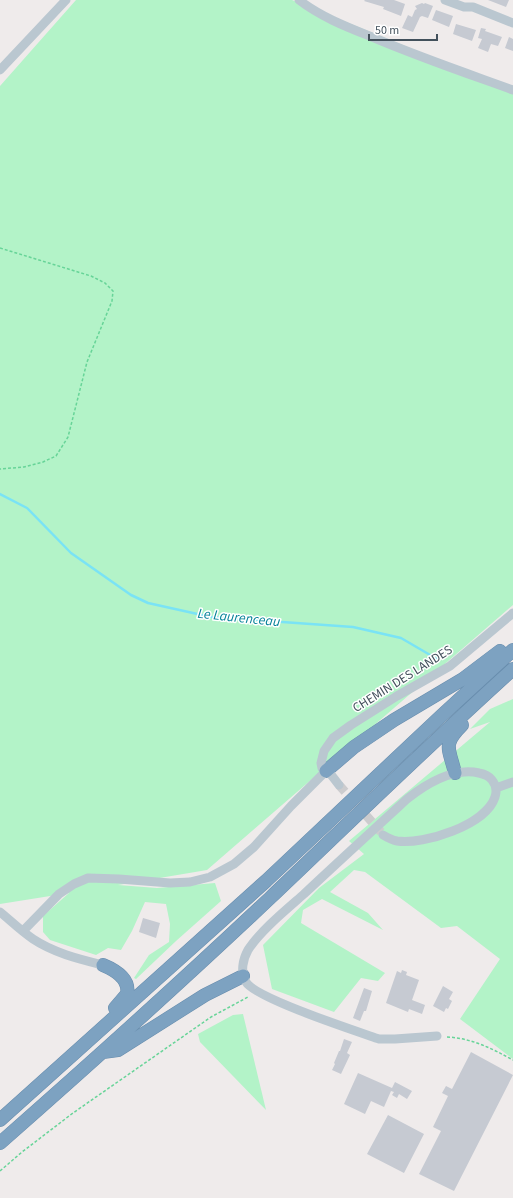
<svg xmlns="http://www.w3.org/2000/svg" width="513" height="1198" font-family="'Source Sans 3',sans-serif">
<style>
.green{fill:#b3f3c8}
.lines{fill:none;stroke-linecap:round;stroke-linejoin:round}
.stream{stroke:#7ae3f5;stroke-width:2.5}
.building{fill:#c6cad2}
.minor-tunnel{stroke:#ccccce;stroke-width:9;stroke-dasharray:9 4.5;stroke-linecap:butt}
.highway-casing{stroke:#688dad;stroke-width:14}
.path{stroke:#67d498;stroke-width:1.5;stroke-dasharray:3 2;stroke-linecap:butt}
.minor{stroke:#bac7d0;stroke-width:9}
.highway{stroke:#7da2c1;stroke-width:13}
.labels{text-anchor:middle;stroke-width:3;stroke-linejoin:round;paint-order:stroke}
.street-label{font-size:13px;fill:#42505b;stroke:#fff}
.water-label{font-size:14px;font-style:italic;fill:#038198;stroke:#fff}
</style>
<rect width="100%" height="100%" fill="#efebeb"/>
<path class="green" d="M76 0H292L513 90V605L207 870 118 885 157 888 215 883 221 901 176 941 136 979 134 978 149 955 169 942 170 924 166 904 145 902 132 931 121 950 108 948 96 955 50 940 43 932V916L69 893 0 904V86Z
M513 699V1059L460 1019 500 959 457 926 441 928 365 872 354 870 330 892 368 913 383 930 322 899 303 910 301 923 385 973 378 981 361 978 334 1012 272 989 263 945 319 888 364 854 349 841 490 722 470 729 490 709Z
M243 1014 266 1110 200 1042 198 1034 233 1015Z"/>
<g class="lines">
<path class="stream" d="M0 494 27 508 71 553 131 595 148 603 211 617 353 627 401 638 437 659"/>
</g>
<path class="building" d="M365 0H394L405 4 401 16 383 9 384 7 364 1Z
M488 0H509L506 7Z
M422 3 424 4 425 3 433 6 428 18 422 16 420 17 413 32 402 28 408 15 412 17 415 10 417 9 415 6Z
M436 10 453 16 449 27 432 20Z
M456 24 476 30 472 41 453 34Z
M481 28 486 29 485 31 502 37 498 46 491 44 488 52 478 48 482 39 478 38Z
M509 37 513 39V51L505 48Z
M143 918 160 923 156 938 139 932Z
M402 970 407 972 406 975 419 980 412 1000 425 1005 422 1014 409 1009 408 1012 386 1003 397 971 401 973Z
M443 986 453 992 449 999 452 1001 448 1009 446 1008 444 1012 433 1006Z
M364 988 372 991 366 1011H364L360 1021 353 1018Z
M344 1039 352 1042 347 1053 350 1055 341 1074 332 1070 335 1064 334 1063 339 1051H340Z
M471 1052 513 1075 454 1191 419 1174 441 1131 433 1127 448 1096 442 1093 446 1086 452 1089Z
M358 1073 392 1088 395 1082 412 1091 407 1099 399 1094 397 1098 392 1095 394 1092 391 1091 384 1107 371 1101 365 1114 344 1104Z
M388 1115 424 1134 404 1173 367 1154Z"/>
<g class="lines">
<path class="minor-tunnel" d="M339 785 381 832"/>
<g class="highway-casing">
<path id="highway" d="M326 771 354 747 394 720 463 679 500 651
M455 773C449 748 442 745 462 725
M103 965C115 970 130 979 127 994L115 1008
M103 1052 118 1050 205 995 243 976
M0 1120 266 881 440 717 513 650
M0 1143C91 1063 182 981 270 898 351 821 430 744 513 669"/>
</g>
<path class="path" d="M0 248 91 276 105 283 113 291 112 301 87 362 68 437 56 456 43 462 24 467 0 469
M447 1037C471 1038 491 1048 513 1060
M0 1171 22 1152 73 1113 211 1017 248 997"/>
<path class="minor" d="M299 0C321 17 347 27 372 37 419 57 466 73 513 90
M445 0 464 7H473L513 23
M0 70 66 0
M339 785 329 772 322 768 321 763 324 751 333 738 351 725 397 696 450 666 513 613
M496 788 513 782
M383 835C388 838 392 840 397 841 424 845 486 825 495 797 497 791 496 785 492 780 489 776 484 774 479 773 453 767 426 784 407 799 372 831 338 862 304 894 287 909 260 931 248 950 243 959 240 972 246 982 255 998 356 1031 379 1039H395L437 1036
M0 912C11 921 21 931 33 939 54 953 79 959 103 965
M23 931 59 894 74 884 88 878 119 879 170 883 190 882 210 877 234 864 254 847 291 806 326 771"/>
<use href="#highway" class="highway"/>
</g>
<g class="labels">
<g class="street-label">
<text transform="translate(402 678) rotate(-32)" y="5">CHEMIN DES LANDES</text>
</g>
<g class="water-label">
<text transform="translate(239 617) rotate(6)" y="5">Le Laurenceau</text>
</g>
</g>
<path d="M369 34v6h68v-6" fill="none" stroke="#42505b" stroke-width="2"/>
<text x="375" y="34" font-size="12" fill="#42505b" stroke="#ffffff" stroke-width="3" paint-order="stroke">50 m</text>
</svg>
